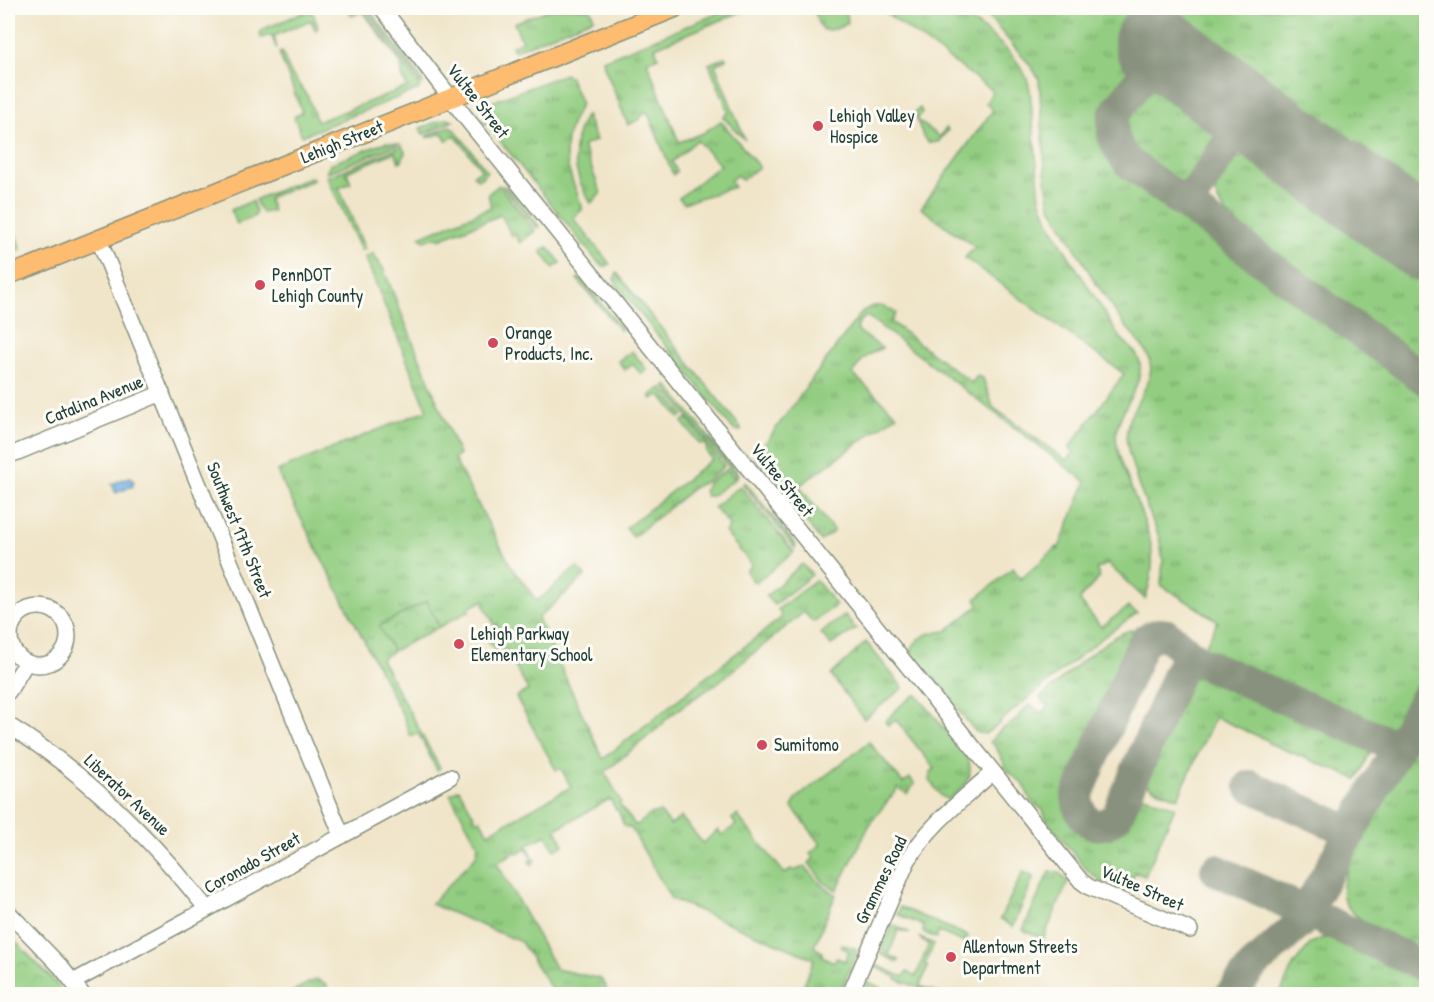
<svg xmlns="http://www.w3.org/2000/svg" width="1434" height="1002" font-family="'Patrick Hand',sans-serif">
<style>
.grass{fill:url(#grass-tufts);stroke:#59855a;stroke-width:1.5}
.park{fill:url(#park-crowns);stroke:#59855a;stroke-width:1.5}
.water{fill:#6caee1;stroke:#46768a;stroke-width:1.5}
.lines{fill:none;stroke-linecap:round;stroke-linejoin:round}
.taxiway{stroke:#88917e;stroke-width:32}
.runway{stroke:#88917e;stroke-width:80}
.minor-casing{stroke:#88917e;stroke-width:18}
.major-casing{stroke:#88917e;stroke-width:21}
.minor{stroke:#fff;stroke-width:15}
.major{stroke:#fdbc70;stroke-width:18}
.poi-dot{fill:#d1495b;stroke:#fdfcf7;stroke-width:2}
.labels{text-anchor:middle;stroke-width:6;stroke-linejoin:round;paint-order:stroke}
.street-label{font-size:18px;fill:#1f3d34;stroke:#fdfcf7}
.poi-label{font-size:18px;fill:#1f3d34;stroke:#fdfcf7;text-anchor:start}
</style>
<defs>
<pattern id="grass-tufts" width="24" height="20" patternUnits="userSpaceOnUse" patternTransform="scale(1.5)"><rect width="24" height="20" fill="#93cd81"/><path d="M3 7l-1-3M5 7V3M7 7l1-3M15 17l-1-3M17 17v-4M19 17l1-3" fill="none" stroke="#77a86a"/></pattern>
<pattern id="park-crowns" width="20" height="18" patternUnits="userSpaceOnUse" patternTransform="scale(1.5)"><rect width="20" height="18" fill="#93cd81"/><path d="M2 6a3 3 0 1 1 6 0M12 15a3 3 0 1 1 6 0" fill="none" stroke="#77a86a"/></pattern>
</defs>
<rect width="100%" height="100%" fill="#fdfcf7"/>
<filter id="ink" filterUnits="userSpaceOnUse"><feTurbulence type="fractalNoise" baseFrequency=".0167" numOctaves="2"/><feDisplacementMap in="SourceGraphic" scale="12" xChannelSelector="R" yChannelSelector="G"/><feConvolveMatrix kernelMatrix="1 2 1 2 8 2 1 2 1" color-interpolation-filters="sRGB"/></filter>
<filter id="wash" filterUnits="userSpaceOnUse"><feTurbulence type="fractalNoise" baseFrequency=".008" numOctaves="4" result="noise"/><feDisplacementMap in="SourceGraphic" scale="24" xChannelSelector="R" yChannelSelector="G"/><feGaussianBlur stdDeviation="1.35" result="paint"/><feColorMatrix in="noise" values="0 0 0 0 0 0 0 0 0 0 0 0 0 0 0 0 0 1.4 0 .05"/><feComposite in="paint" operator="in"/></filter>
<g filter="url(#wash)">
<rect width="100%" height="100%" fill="#f0e5c9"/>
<path class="grass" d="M347 8H362L420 85 419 89 302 136 294 117 302 112 279 53 282 52 290 72 308 97 317 122 407 87 402 76 401 63 362 11 352 16Z
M365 8H368L422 79 423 85Z
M553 8H590L594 18 514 51 512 46 522 41 514 23Z
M731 8H751L655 47 658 57 647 62 679 142 703 133 721 121 759 167 742 180 737 175 730 181 734 187 684 203 679 198 720 165 697 140 672 162 677 171 673 175 648 113 644 112 640 119 628 125 604 66 603 60Z
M814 8H838L847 14 848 23 836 29 824 30 818 23Z
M879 8H964C967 19 977 24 986 31 1005 47 1026 65 1030 90L1040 199C1057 246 1090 285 1114 329 1121 342 1135 347 1139 360 1147 384 1115 412 1116 438 1117 451 1122 465 1127 477 1144 524 1163 549 1145 599L1108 564 1096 569 1100 577 1082 596 1080 601 1101 627 1128 607 1137 613 1098 641 999 722 1000 723 985 734 976 732 911 652 913 646 918 640 927 634 946 631 979 605 976 599 1013 568 1021 579 1057 547 1058 550 1086 482 867 316 859 322 857 330 882 348C868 354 860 360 853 374L897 415 799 486 834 531 821 541 755 457 860 314C873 302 883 304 896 313L891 322 972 383 977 376 983 378 993 407 1067 461 1074 452 1069 448 1124 374 965 258 975 247 921 208 993 110 986 103 993 91Z
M982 8H1426V219L1165 28C1153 42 1142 58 1131 73 1107 106 1086 132 1121 168L1426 392V676L1401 723 1385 729 1377 728 1202 653 1218 621 1161 585 1163 560 1159 537 1139 487 1129 454 1126 437 1129 419 1148 382 1151 369 1149 358 1145 350 1121 320 1094 280 1050 205 1046 181 1039 79 1031 66 987 15Z
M307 11 313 13 318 26 317 29 315 30 311 20 274 36 277 49 271 35 261 38 260 33 264 29Z
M725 57 726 59 715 65 745 140 723 117 729 112 709 64Z
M565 74 570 78 581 104C557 146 565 163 582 206V210L573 218 610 264 605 267 600 265 483 120 485 119 487 106 489 107V103Z
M1159 85C1183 86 1201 105 1220 118L1223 123 1221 134 1186 182C1174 183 1166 175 1157 168 1133 149 1113 137 1135 105 1141 96 1148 89 1159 85Z
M920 108 922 112 917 120 940 137 946 128 948 130 938 142 929 143 924 138 914 113Z
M586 115 596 140 583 146 601 193 591 203C573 176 568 144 586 115Z
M448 119 453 121 423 134 420 128 442 120Z
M450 126 457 132 487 171 481 178 477 179 473 175 482 170 455 135 447 141 442 133 428 138 426 136Z
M386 142 399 144 326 173 330 164Z
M402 146 405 152 402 161 399 162 395 152 347 172 351 183 339 188 365 249 361 250 327 177Z
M1255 153 1291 171 1426 270V365L1245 232C1239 223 1228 217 1222 208 1205 181 1228 156 1255 153Z
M311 177 314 180 270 197 269 200 273 211 262 213 255 200Z
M499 185 535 231 520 243 515 234 512 236 501 215 439 239 437 237 424 241 420 237 491 207 488 194Z
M502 185 510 190 540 227 537 228Z
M252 201 256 212 255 216 237 224 231 210Z
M8 216 21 249 8 254Z
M548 247 561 263 553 268 541 251Z
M373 254 383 268 459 455 454 459 511 566 537 601 577 567 585 576 538 618 603 759 782 617 778 609 816 580 836 605 813 622 804 612 715 685 687 703 664 721 663 724 605 772 621 802 619 804 636 826 651 814 660 812 671 825 681 817 703 843 718 830 722 835 736 825 732 819 737 815 785 874 791 869 795 871 805 866 822 886 836 894 814 947 822 952V956L833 962 837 958 845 961 849 951 841 947V944L857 949 858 951 839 994H827L804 984 814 959 671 899 631 828 624 826 618 810H616L610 799 556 829 564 845 555 850 546 835 527 845 535 861 532 863 533 865 529 862 532 857 527 848 519 853 514 852 497 863 556 969 601 979 606 986V994L589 991 578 994H555L521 942 431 904 476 856 478 845 450 794 459 789 477 821 480 819 488 833 571 787 561 769 556 770 516 697 528 690 505 648 496 652 488 640 501 633 497 625 495 626 484 605 486 603 484 600 469 608V611L439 627 427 601 380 626 393 651 381 659 440 768 437 770 418 733 410 736 404 718 279 476 277 471 427 410 365 257Z
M617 273 741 428V431L734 430 617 285 614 279Z
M580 277 622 329 620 330 577 279Z
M632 351 647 370 641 374 633 364 625 370 618 361Z
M667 385 738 473 737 477 664 387Z
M661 388 683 415 679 418 660 394 653 399 651 398V395Z
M687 418 724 466 707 481 696 486 633 537 626 528 712 459 706 451 707 448 704 444H700L682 422Z
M727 469 735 479 711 496H706L704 490 709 482Z
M745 482 796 545 795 548 743 484Z
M740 486 794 552 757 582 753 581 746 571 752 565 725 532 730 526 714 507Z
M802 564 812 575 774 605 766 596Z
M845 615 856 629 831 645 821 633Z
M1131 630 1141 634 1070 803C1070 826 1094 830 1112 838L1134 789 1141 795 1175 807 1145 876 1135 872 1126 893 1114 888 1119 882 1118 877 1114 876 1103 883 1087 870 1046 820 1043 810 1031 802 1024 785 1008 771 996 747 990 742 1003 727 1005 728 1018 718V716L1030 705 1042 713 1049 706 1040 698C1062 680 1105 636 1131 630Z
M866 642 903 688 864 719 831 675Z
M1198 673 1210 674 1363 739 1369 744 1370 753 1357 779 1268 743 1267 740 1215 717 1178 798 1154 789 1139 778 1178 685 1190 675Z
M915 695 918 696 968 758C975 779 963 788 948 800L941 796 929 780 931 772 935 769 896 720 888 725 885 722 900 706Z
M1426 720V951C1404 941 1349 923 1343 897 1341 887 1345 879 1348 870L1345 867 1402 770 1401 766Z
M869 742 903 783 910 778 915 784 907 794 898 788 871 822 837 890 824 883 809 863 814 858 810 853 821 844 792 807 797 798Z
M1023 872 1034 877 1013 927 1000 919Z
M1050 872H1059L1068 882 1043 939 1023 930 1046 878Z
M900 907 968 936 965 943 939 932 936 938 923 932 924 926 897 914Z
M893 925 910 933 898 930 889 955 899 960 898 962 880 954Z
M920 938 934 944 925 965 928 967 920 986 941 994H935L896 979V977L874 966 877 965 903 977 907 972 916 976 929 944 922 941Z
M1322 938C1358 937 1394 958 1426 972V994H1280L1294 963H1295L1311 943Z
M316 979 327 985 326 993 331 994H291L295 990Z
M868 982 890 992V994L881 989 878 994H863Z"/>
<path class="park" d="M427 601 439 627 393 651 379 626Z
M8 934 55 982 64 994H8Z"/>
<path class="water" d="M130 477 134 482 132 483 133 486 116 493 112 484Z"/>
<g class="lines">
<path class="taxiway" d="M1163 49 1115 113 1113 119V135L1118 148 1129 163 1144 174 1426 380
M1187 205 1249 112
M1198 661 1183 666 1178 674 1117 816C1097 835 1078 820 1077 796L1141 647 1146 639 1159 634 1167 635 1198 661 1398 747
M1250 786 1351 832
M1216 870 1426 967
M1231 994 1252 967 1299 924 1426 697"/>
<path class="runway" d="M1154 42 1426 242"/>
</g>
</g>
<g filter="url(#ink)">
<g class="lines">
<g class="minor-casing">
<path id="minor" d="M382 8 466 118 1081 881 1089 887 1190 930
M99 240 342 836
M8 456 162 393
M10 636a29 29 0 1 1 58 0a29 29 0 1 1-58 0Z
M8 692 26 663
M8 725C86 773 150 837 207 909
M8 912 61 967 82 994
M73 982 450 777
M850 994 907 862C928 826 962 800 993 772"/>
</g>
<g class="major-casing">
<path id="major" d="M8 275 30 267 675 8"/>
</g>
<use href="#minor" class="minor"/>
<use href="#major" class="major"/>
</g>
</g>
<g class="poi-dot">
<circle cx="818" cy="126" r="6"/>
<circle cx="260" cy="285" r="6"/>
<circle cx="493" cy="343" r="6"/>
<circle cx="459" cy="644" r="6"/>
<circle cx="762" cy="745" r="6"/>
<circle cx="951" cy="957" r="6"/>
</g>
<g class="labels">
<g class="street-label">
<text transform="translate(478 101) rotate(52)" y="6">Vultee Street</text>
<text transform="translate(342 142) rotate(-22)" y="6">Lehigh Street</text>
<text transform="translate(94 400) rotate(-22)" y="6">Catalina Avenue</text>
<text transform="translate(782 480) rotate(51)" y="6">Vultee Street</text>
<text transform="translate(239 530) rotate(68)" y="6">Southwest 17th Street</text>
<text transform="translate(127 795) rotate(43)" y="6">Liberator Avenue</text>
<text transform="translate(252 863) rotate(-29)" y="6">Coronado Street</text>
<text transform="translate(881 880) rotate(-64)" y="6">Grammes Road</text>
<text transform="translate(1142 888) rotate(24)" y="6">Vultee Street</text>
</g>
<g class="poi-label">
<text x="830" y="122">Lehigh Valley<tspan x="830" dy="21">Hospice</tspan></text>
<text x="272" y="281">PennDOT<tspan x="272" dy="21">Lehigh County</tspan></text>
<text x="505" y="339">Orange<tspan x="505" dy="21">Products, Inc.</tspan></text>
<text x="471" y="640">Lehigh Parkway<tspan x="471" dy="21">Elementary School</tspan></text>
<text x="774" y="751">Sumitomo</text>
<text x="963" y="953">Allentown Streets<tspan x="963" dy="21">Department</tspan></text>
</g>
</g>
<rect width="1434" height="1002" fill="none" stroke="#fdfcf7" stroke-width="30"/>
</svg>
